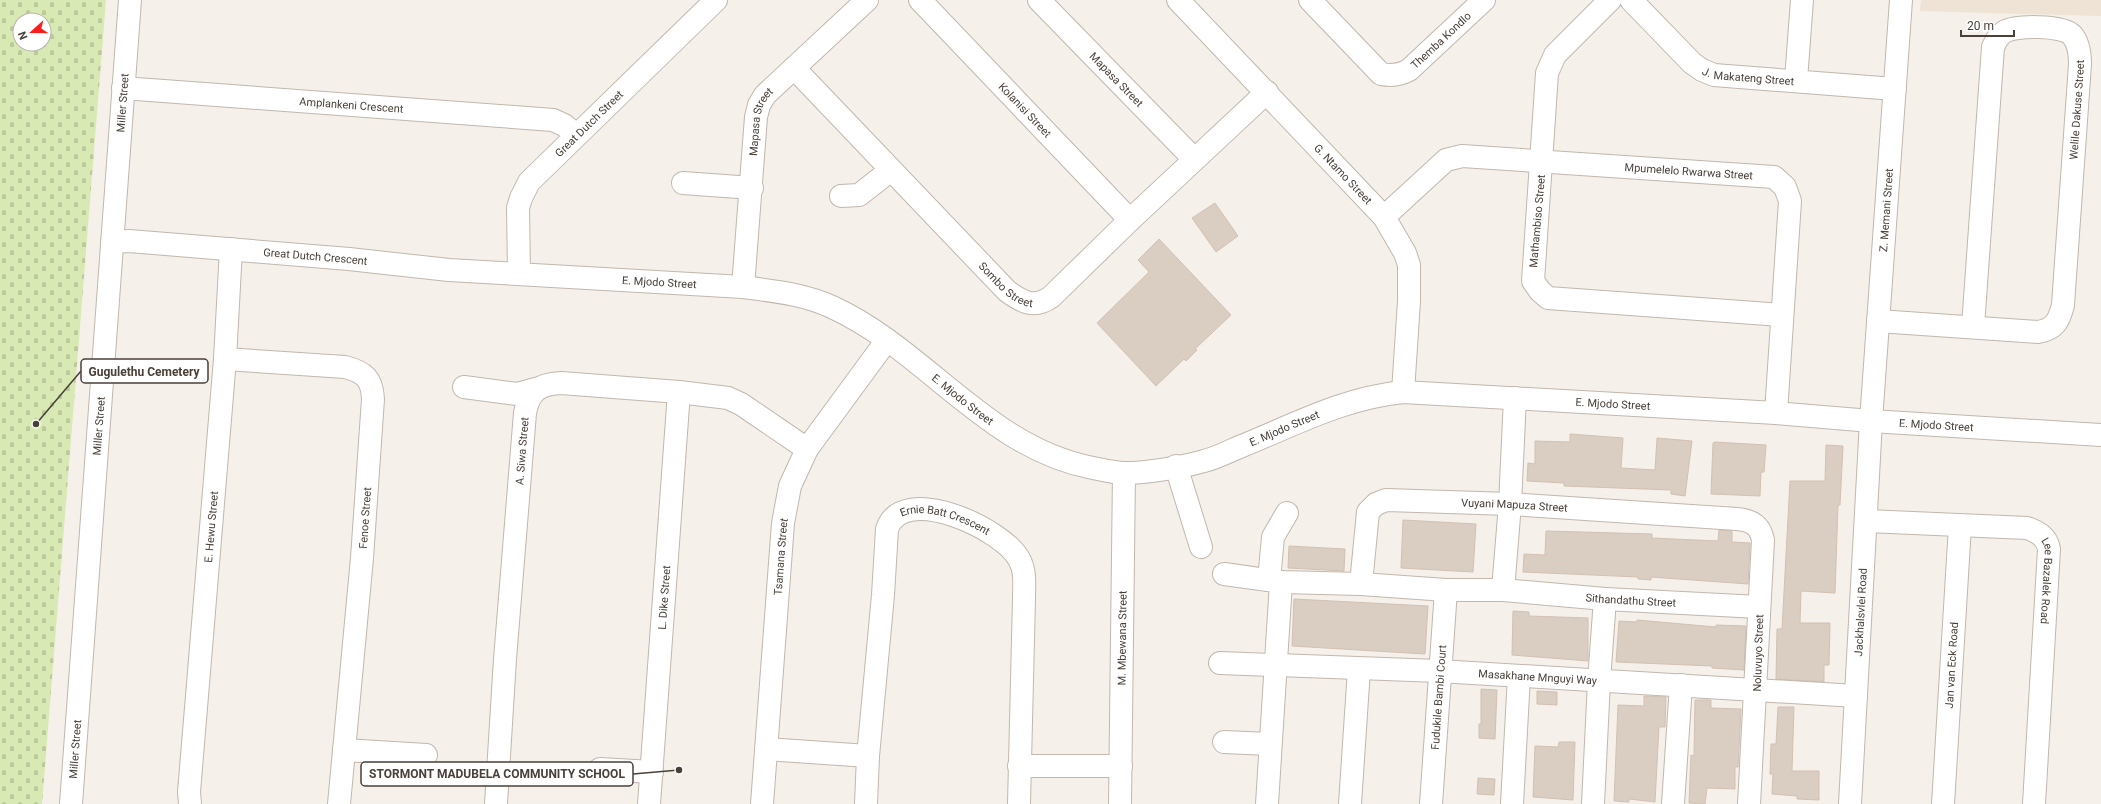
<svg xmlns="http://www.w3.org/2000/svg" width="2101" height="804" font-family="Roboto,sans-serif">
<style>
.education{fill:#eee3d4}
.cemetery{fill:url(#cemetery-stones);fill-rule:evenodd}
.building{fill:#dacdc2;stroke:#d2c1b3}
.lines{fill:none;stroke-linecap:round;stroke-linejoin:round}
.minor-casing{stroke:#c1b7ad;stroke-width:24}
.minor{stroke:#fff;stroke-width:22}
.labels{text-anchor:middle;stroke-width:3;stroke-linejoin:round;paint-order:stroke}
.street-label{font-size:11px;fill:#494038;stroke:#fff}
.leader{fill:none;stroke:#494038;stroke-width:1.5}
.callout-dot{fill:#494038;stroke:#fff;stroke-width:1.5}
.callout{fill:#fff;stroke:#494038;stroke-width:1.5}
.callout-label{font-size:12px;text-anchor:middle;font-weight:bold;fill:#494038}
</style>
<defs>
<pattern id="cemetery-stones" width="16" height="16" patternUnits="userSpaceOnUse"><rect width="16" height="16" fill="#d9e9b3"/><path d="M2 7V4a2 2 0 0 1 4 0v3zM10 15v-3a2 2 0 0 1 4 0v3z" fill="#bcc99b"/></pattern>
</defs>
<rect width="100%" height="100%" fill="#f5f0ea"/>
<path class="education" d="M1921 0H2101V16L1920 11Z"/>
<path class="cemetery" d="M0 0H106L42 804H0ZM20 20H44V44H20Z"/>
<path class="building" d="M1215 203 1238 236 1216 252 1192 218Z
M1159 239 1231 315 1195 349 1197 350 1186 361 1184 359 1156 386 1097 323 1149 272 1138 260Z
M1570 434 1623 438 1621 468 1655 470 1657 438 1692 441 1685 496 1671 494V490L1564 486V483L1527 481 1528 463 1535 464V441L1570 442Z
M1715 442 1766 445 1764 472H1761L1760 496 1711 494 1713 443Z
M1826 445 1843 446 1840 505H1838L1835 593 1801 591 1800 623H1830L1829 665H1824V682L1776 679 1777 629H1782L1790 481H1825Z
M1403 520 1476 524 1473 572 1401 568Z
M1719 530 1732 531V542L1750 543 1748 584 1651 577V580L1638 579V577L1523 572 1524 554 1545 555 1546 531 1652 534V538L1718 541Z
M1289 546 1345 549 1344 571 1288 568Z
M1294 599 1428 606 1425 654 1292 646Z
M1513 611 1529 612V616L1588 618V661L1512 655Z
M1637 620 1716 627V625L1746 626 1744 670 1712 668V666L1616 662 1619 621 1637 622Z
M1481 689 1497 690 1495 739 1479 738V724H1481Z
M1537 691 1557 692V705L1537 704Z
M1644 696 1666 697 1665 727H1659L1655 802 1629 799V802L1614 801 1618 705 1644 706Z
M1695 700H1711V708L1741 709 1738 767H1735V789L1707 788 1705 804 1689 803 1691 755 1694 756Z
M1778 707H1794L1792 771H1819V800L1797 799V796L1772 794 1773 774H1770L1771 744H1776Z
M1559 742H1575L1573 800 1533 797 1535 746 1558 747Z
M1478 778 1495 779 1494 795 1477 794Z"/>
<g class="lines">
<g class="minor-casing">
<g id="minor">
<path id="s1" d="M920 0 1130 220"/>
<path id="s2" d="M1039 0 1194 159"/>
<path id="s3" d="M1178 0 1384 217 1405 253 1409 265V301L1403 392"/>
<path id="s4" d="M1310 0 1381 74C1391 76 1400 75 1409 70L1484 0"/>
<path d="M1610 0 1555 55 1547 73 1533 281 1540 291 1548 298 1782 315"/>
<path id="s5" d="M1631 0 1692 63 1702 70 1714 75 1895 89"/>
<path id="s6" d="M794 68 1007 291C1022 302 1034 309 1051 297L1130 220 1267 92"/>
<path d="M1796 80 1802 0"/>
<path id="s7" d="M123 88 553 120 564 125 576 135"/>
<path d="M683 183 752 188"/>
<path d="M841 196 859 195 891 170"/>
<path id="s8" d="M1384 217 1446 160 1462 156 1774 177 1785 187 1790 201 1776 413"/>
<path id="s9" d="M112 242 129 241 349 259 449 270 743 287C773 291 804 294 832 307 926 350 987 448 1093 468 1103 470 1114 473 1125 473 1147 473 1183 467 1204 461 1217 458 1229 451 1242 446 1296 424 1344 398 1403 392L1776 413 1871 421 2101 435"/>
<path id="s10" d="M519 273 518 208 521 198 529 182 716 0"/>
<path id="s11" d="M743 287 756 117 759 105 765 95 867 0"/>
<path id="s12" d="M1878 321 2038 332C2055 329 2059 321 2063 305L2080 64C2080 54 2079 43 2072 35 2063 25 2015 25 2004 32 1998 36 1996 41 1993 47L1973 326"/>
<path d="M225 359 345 367C364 372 372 378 373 399L362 558 339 804"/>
<path d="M464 387 517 394 535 389"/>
<path d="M1176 466 1201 547"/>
<path id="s13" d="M1867 521 2027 528C2038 532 2047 537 2049 549L2034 804"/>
<path id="s14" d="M1224 574 1281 582 1361 584 1446 590H1503L1605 599 1759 607"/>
<path d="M1269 580 1273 537 1287 513"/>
<path id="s15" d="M1361 584 1368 512 1376 504 1386 500 1510 504 1737 519C1751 520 1760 525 1763 540L1749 804"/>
<path d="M1503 590 1510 504 1515 398"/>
<path id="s16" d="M1220 663 1439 671 1856 696"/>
<path d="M1224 742 1270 744"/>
<path d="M766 749 868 756"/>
<path d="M344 750 426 755"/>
<path d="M1019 766H1121"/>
<path d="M600 769 652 772"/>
<path id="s17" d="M71 804 130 0"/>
<path id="s18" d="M190 804 189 792 225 359 231 249"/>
<path id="s19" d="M496 804 505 659 525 413C529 391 539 384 561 383L679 392 728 398 741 404 807 449"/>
<path id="s20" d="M649 804 679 392"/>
<path id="s21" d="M762 804 783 523 790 486 807 449 887 340"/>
<path id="s22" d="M866 804 868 756 883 595 887 529C903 482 1003 529 1019 559 1026 571 1024 585 1024 598L1019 804"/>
<path id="s23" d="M1120 804 1124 473"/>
<path d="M1267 804 1281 582"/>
<path d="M1350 804 1359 669"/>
<path id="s24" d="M1431 804 1446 590"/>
<path d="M1512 804 1519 676"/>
<path d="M1593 804 1599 681 1605 599"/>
<path d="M1673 804 1681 685"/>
<path id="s25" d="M1850 804 1871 421 1901 0"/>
<path id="s26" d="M1943 804 1960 526"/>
</g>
</g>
<use href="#minor" class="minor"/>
</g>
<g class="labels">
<g class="street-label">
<text dy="4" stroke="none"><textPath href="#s4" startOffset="175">Themba Kondlo</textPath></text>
<text dy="4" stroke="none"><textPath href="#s5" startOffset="147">J. Makateng Street</textPath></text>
<text dy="4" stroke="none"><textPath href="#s2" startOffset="111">Mapasa Street</textPath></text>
<text dy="4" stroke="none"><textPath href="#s17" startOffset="703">Miller Street</textPath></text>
<text dy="4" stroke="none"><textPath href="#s7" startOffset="229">Amplankeni Crescent</textPath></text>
<text dy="4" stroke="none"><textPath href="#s1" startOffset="152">Kolanisi Street</textPath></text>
<text dy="4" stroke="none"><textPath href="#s12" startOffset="396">Welile Dakuse Street</textPath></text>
<text dy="4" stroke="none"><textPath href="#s10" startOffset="177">Great Dutch Street</textPath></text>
<text dy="4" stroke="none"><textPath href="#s11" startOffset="167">Mapasa Street</textPath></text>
<text dy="4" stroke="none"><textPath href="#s8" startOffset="328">Mpumelelo Rwarwa Street</textPath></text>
<text dy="4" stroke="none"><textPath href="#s3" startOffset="240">G. Ntamo Street</textPath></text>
<text dy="4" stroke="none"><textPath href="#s25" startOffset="595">Z. Memani Street</textPath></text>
<text transform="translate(1537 221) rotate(-85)" y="4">Mathambiso Street</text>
<text dy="4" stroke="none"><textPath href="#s9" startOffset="204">Great Dutch Crescent</textPath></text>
<text dy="4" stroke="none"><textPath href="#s9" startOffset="549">E. Mjodo Street</textPath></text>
<text dy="4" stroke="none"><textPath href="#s6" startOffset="304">Sombo Street</textPath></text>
<text dy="4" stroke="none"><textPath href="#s9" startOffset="885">E. Mjodo Street</textPath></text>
<text dy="4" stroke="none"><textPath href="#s9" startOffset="1568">E. Mjodo Street</textPath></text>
<text dy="4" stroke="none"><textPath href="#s9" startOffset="1892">E. Mjodo Street</textPath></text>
<text dy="4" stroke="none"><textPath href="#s17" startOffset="379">Miller Street</textPath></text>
<text dy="4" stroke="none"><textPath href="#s9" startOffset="1233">E. Mjodo Street</textPath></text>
<text dy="4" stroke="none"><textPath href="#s19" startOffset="354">A. Siwa Street</textPath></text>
<text dy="4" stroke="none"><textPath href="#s15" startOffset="223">Vuyani Mapuza Street</textPath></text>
<text transform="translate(365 518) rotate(-86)" y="4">Fenoe Street</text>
<text dy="4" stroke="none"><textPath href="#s22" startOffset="344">Ernie Batt Crescent</textPath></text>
<text dy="4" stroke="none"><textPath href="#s18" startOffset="278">E. Hewu Street</textPath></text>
<text dy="4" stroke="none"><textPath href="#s21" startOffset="248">Tsamana Street</textPath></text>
<text dy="4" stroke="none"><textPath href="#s13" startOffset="224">Lee Bazalek Road</textPath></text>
<text dy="4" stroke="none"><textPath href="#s20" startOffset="207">L. Dike Street</textPath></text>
<text dy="4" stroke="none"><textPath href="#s14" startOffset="408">Sithandathu Street</textPath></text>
<text dy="4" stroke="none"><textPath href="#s25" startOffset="192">Jackhalsvlei Road</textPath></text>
<text dy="4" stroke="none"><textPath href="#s23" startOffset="166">M. Mbewana Street</textPath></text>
<text transform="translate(1758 653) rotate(-88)" y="4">Noluvuyo Street</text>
<text dy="4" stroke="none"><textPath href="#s26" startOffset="139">Jan van Eck Road</textPath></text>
<text dy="4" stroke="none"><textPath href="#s16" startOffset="318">Masakhane Mnguyi Way</textPath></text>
<text dy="4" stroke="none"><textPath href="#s24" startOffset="107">Fudukile Bambi Court</textPath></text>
<text dy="4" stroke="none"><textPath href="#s17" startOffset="55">Miller Street</textPath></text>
</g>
</g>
<path class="leader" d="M36 424L81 371M679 770L633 774"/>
<g class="callout-dot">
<circle cx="36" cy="424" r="4"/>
<circle cx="679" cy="770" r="4"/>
</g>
<g class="callout">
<rect x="81" y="359" width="127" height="24" rx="4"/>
<rect x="361" y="762" width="272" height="24" rx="4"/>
</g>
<g class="callout-label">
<text x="144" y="376">Gugulethu Cemetery</text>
<text x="497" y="778">STORMONT MADUBELA COMMUNITY SCHOOL</text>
</g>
<g transform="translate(32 32) rotate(249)"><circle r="19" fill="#ffffff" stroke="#b6b3af"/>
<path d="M0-3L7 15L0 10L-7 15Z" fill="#fb1d1c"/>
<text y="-6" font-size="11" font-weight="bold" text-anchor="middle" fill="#494038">N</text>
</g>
<path d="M1961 30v6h53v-6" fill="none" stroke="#494038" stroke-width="2"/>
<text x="1967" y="30" font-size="12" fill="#494038" stroke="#ffffff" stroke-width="3" paint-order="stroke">20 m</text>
</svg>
